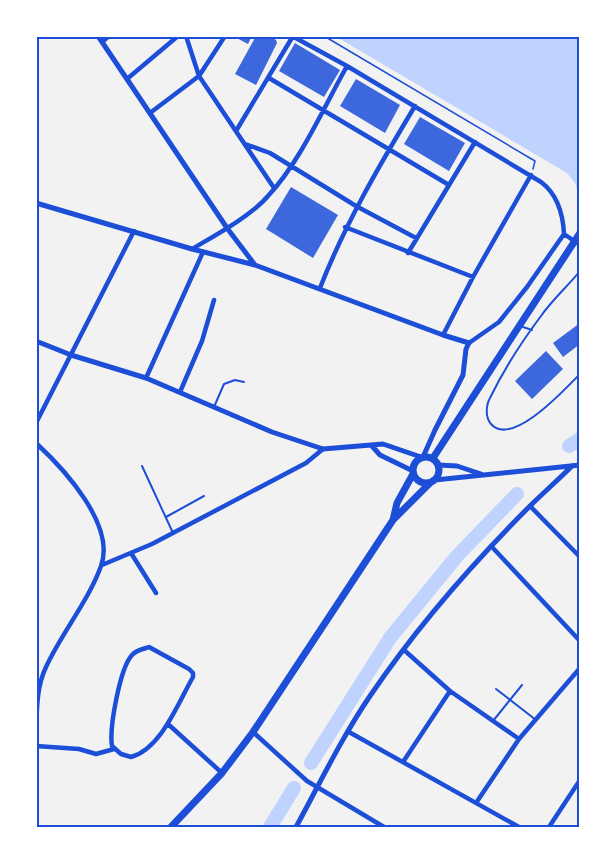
<svg xmlns="http://www.w3.org/2000/svg" width="616" height="863" font-family="'Asap Condensed',sans-serif">
<style>
.water{fill:#bfd3fe}
.lines{fill:none;stroke-linecap:round;stroke-linejoin:round}
.river{stroke:#bfd3fe;stroke-width:14}
.building{fill:#3d67dc}
.path{stroke:#1d4ed8;stroke-width:1.5}
.service{stroke:#1d4ed8;stroke-width:2}
.minor{stroke:#1d4ed8;stroke-width:4.5}
.tertiary{stroke:#1d4ed8;stroke-width:5}
.trunk{stroke:#1d4ed8;stroke-width:7}
.neatline{fill:none;stroke:#1d4ed8;stroke-width:2}
</style>
<rect width="100%" height="100%" fill="#f2f2f2"/>
<path class="water" d="M335 36H580V198L575 183 567 173Z"/>
<g class="lines">
<path class="river" d="M569 446 580 439
M311 763 390 638 457 556 517 494
M270 827 294 788"/>
</g>
<path class="building" d="M233 36H252L248 44Z
M256 36H269L276 40 277 43 256 85 235 74Z
M295 43 340 70 324 97 279 71Z
M356 79 400 105 385 133 340 106Z
M420 117 465 143 449 171 404 144Z
M291 187 338 215 313 258 266 229Z
M580 323V344L563 357 553 343Z
M546 351 563 369 532 399 515 381Z"/>
<g class="lines">
<path class="path" d="M324 36 535 161 533 169"/>
<path class="service" d="M580 271C568 286 552 300 541 316 523 340 503 371 490 398 486 405 485 417 491 424 512 448 566 388 580 374
M520 326 532 330
M214 407 224 384 235 380 244 382
M142 466 173 533
M166 517 204 496
M496 689 536 720
M493 721 522 685"/>
<path class="minor" d="M186 36 199 76 274 188
M292 36 347 66 541 182C557 194 563 214 564 234L580 245
M102 42 109 36
M269 78 449 185
M127 79 178 36
M150 113 199 76 225 36
M236 131 293 36
M245 144 270 153 356 206 416 238
M345 227 473 277
M192 249C214 236 251 216 268 196 300 162 324 107 347 66
M408 253 475 142
M320 288C345 224 379 166 415 106
M443 335 473 277 531 175
M469 343 499 322 527 287 564 234
M146 378 203 252
M180 392 202 341 214 300
M36 423 134 231
M36 443C64 469 116 525 101 566 89 600 61 634 46 667 36 688 37 711 36 734
M530 506 580 557
M492 547 580 641
M131 553 156 593
M102 565 152 544 306 463 323 449
M149 647 189 669 193 673V677C178 703 161 749 131 757L121 754 112 746C109 728 120 668 132 655 136 650 144 649 149 647Z
M404 650 450 691 519 739
M168 724 222 773
M253 732 307 781 384 827
M349 732 519 827
M36 746 79 749 96 754 114 749
M403 762 450 691
M476 803 519 739 580 668
M549 827 580 780"/>
<path class="tertiary" d="M98 36 227 228 255 265
M36 203 192 249 255 265 443 335 469 343 466 349 463 375 435 430 423 457
M36 341 71 355 146 378 272 432 323 449 383 444 421 457
M372 446 380 455 413 471
M438 465 457 466 481 474
M435 480 580 465
M296 827C320 783 342 737 370 696 416 628 471 565 529 507 543 493 558 480 572 466"/>
<path class="trunk" d="M413 470a13 13 0 1 1 26 0a13 13 0 1 1-26 0Z
M433 458 580 233
M393 520 397 503 413 474
M171 827 222 773 253 732 393 520 430 483"/>
</g>
<rect width="616" height="863" fill="none" stroke="#ffffff" stroke-width="75"/>
<rect x="38" y="38" width="540" height="788" class="neatline"/>
</svg>
